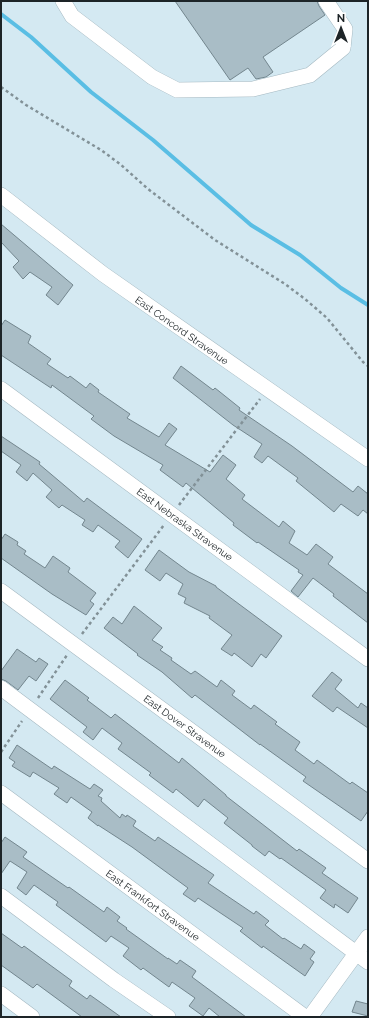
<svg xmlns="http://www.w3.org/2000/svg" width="369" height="1018" font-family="Raleway,sans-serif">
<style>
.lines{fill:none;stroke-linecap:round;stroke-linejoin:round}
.stream{stroke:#5abee4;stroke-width:4}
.building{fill:#a9bdc6;stroke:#73868e}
.minor-casing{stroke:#a5b9c2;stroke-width:16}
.path{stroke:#829197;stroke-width:2.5;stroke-dasharray:3 3;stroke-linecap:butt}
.minor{stroke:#fff;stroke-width:15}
.labels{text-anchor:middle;stroke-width:4;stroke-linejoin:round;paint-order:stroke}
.street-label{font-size:10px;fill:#1d2427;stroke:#fff}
</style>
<rect width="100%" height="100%" fill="#d4e9f2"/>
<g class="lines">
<path class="stream" d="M1 14 31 37 91 92 153 140 251 225 300 255 341 288 368 305"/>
</g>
<path class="building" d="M175 1H317L319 6 325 15 263 57 273 72 266 77 256 79 248 68 230 80Z
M1 224 73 285 58 305 46 295 52 287 30 272 23 279 13 267 19 261 1 242Z
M5 320 31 336 28 343 51 359 47 364 68 378 70 376 86 388 90 383 99 390 98 392 130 414 127 418 159 437 169 423 177 429 165 445 210 472 223 455 236 465 226 479 245 495 242 499 279 527 283 521 295 531 289 543 307 555 316 544 333 557 328 564 368 594V623L333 596 334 594 313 578 298 597 291 591 303 575 298 572 299 570 258 542 257 543 233 525 234 523 186 483 183 487 160 470 163 465 114 436 91 419 94 416 52 385 51 388 1 355V326Z
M181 366 213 390 215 388 240 408 239 410 292 446 353 492 358 486 368 494V514L363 510 358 516 341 504 334 512 296 481 298 478 268 456 262 463 254 457 262 444 233 425 173 378Z
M1 436 40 462 39 464 84 502 87 498 142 539 128 558 115 547 120 541 98 525 93 532 82 525 85 520 62 505 59 508 46 497 52 490 33 473 27 481 16 472 21 465 1 451Z
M5 534 18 542 17 545 26 551 24 554 45 568 53 556 70 568 68 572 96 593 90 601 94 604 86 615 52 594 1 558V540Z
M159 550 189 572 216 586V587L282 636 266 658 261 654 252 667 234 653 232 656 221 649 232 635 209 618 210 616 184 603 186 598 178 594 183 584 166 573 160 581 145 570Z
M134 606 162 628 152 640 163 647 160 650 172 658 171 660 191 674 195 671 217 687 221 680 235 691 232 695 251 709 254 705 277 722 275 724 300 742 295 750 314 764 317 760 350 784 352 782 368 793V811L361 821 303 781 306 777 260 744V745L195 695 192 698 162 672 137 655 138 654 104 628 113 617 122 624Z
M17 649 36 662 39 658 48 664 36 681 29 676 18 690 6 681 1 679V671Z
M332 672 342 680 335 689 358 708 361 703 368 708V728L337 707 333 712 312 696Z
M65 680 89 698 87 700 111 718 115 714 179 763 182 758 226 795V796L257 820 297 851 299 849 326 868 322 873 358 898 348 913 335 904 334 908 320 898 326 890 281 858 280 859 269 851 265 856 252 846V845L224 823 228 818 204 799 198 807 176 789 173 793 149 775 151 773 118 749 122 743 102 728 93 740 83 732 87 727 50 699Z
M17 745 52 769 54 766 90 789 94 784 103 790 98 796 102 798 101 801 120 818 122 814 126 817 127 815 136 821 133 826 155 841 158 837 214 875 208 883 254 914 256 911 269 921 265 925 283 939 284 938 301 949 304 944 315 952 310 959 314 962 305 976 263 946 262 948 240 931 243 928 198 898 195 902 183 894 188 888 132 847 98 825V826L88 818 92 812 71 797 67 803 54 794 59 788 33 772 30 777 12 766 15 762 9 758Z
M5 837 27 852 23 857 68 888 69 887 104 912 107 907 120 917 117 921 127 928 126 929 168 959V958L177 964 180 960 196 971 192 977 246 1017H220L209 1008 203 1016 189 1006 195 998 172 982 169 987 143 968 141 970 123 956 129 948 111 936 106 942 56 905 58 902 34 885 26 895 17 888 27 872 10 861 1 874V843Z
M1 933 22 948 24 946 72 981 69 986 87 999 90 995 121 1017H82L37 984 33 988 1 965Z
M356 1001 368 1004V1016L352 1012Z"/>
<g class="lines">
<g class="minor-casing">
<path id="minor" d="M63 1 72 16 152 77 177 90 253 89 310 75 343 48 345 29 326 1
M1 195 103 274 368 459
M1 389 368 659
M1 591 368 861
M1 688 368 962
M1 793 305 1017
M1 896 114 980 168 1017
M1 994 32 1017
M310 1017 368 937"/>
</g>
<path class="path" d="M1 87 26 105 101 150 120 164 148 189 215 240 285 284 305 299 327 318 363 362 368 366
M179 505 260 399
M82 634 164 525
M38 698 67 655
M1 752 22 721"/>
<use href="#minor" class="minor"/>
</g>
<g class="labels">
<g class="street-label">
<text transform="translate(182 330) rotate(35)" y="4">East Concord Stravenue</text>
<text transform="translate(185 524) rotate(36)" y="4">East Nebraska Stravenue</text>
<text transform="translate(185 726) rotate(36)" y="4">East Dover Stravenue</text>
<text transform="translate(153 905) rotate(36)" y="4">East Frankfort Stravenue</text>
</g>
</g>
<rect width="369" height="1018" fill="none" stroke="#1d2427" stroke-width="4"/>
<g transform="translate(341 28)" stroke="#ffffff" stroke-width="3" paint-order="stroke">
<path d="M0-3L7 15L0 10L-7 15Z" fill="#1d2427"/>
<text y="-6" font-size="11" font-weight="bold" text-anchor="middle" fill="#1d2427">N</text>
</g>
</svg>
